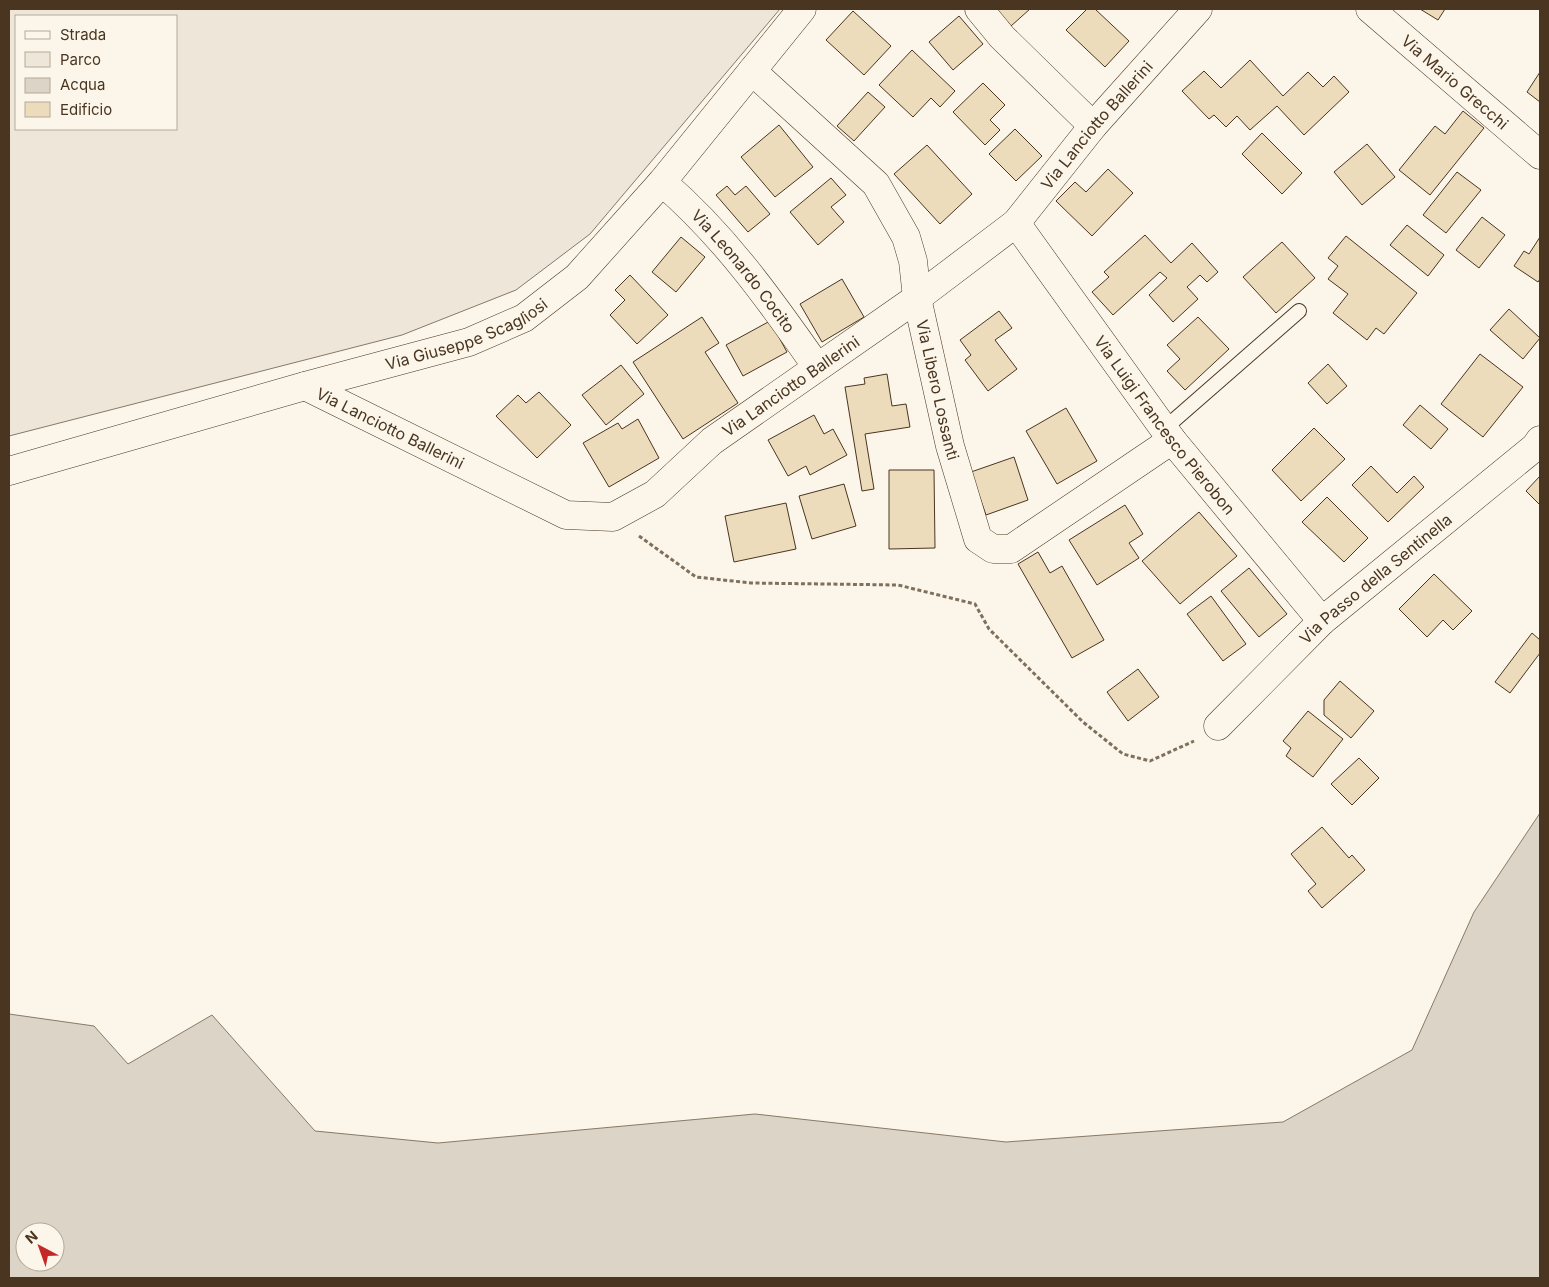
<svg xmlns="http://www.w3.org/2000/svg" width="1549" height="1287" font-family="Inter,sans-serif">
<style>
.green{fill:#ede6d9;stroke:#887966;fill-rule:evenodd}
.water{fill:#dcd4c6;stroke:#887966;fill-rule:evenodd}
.building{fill:#ecdcbc;stroke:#4a3520}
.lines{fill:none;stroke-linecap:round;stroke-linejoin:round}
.lane-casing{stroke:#4a3520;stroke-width:16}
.street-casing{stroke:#4a3520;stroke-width:29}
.path{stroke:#7f6f5c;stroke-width:3;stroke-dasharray:4 2.5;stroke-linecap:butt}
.lane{stroke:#fbf6e9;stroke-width:14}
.street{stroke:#fbf6e9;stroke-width:28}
.labels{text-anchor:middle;stroke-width:4;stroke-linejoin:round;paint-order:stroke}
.street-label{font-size:16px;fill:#4a3520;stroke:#fbf6e9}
</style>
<rect width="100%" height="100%" fill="#fbf6e9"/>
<path class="green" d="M9 9H780L590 234 516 290 402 335 9 436ZM16 16H176V129H16Z"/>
<path class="water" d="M1540 813V1278H9V1014L94 1026 128 1064 212 1015 315 1131 438 1143 755 1114 1006 1142 1283 1122 1412 1050 1474 912ZM25 1232H55V1262H25Z"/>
<path class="building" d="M995 9H1030L1011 26Z
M1087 9H1095L1129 41 1105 67 1066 30Z
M1420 9H1445L1438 20Z
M853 11 891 46 864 75 826 40Z
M959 16 983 44 953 70 929 42Z
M912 50 955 91 940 107 931 98 913 117 879 85Z
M1250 60 1283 96 1308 72 1323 87 1334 76 1349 92 1304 135 1277 106 1250 130 1237 116 1226 127 1214 115 1209 119 1182 91 1204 71 1221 88Z
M1540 72V102L1527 92Z
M983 83 1005 105 990 120 1000 130 985 145 953 112Z
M868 92 885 107 854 141 837 126Z
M1463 111 1484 128 1430 195 1399 170 1435 126 1445 134Z
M779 125 813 167 775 197 741 157Z
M1015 129 1042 156 1016 181 989 154Z
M1262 133 1302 173 1282 194 1242 154Z
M1367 144 1395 177 1362 205 1334 172Z
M927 145 972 194 940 224 894 174Z
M1108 169 1133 193 1092 236 1056 201 1075 182 1086 192Z
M1457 172 1481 190 1446 233 1423 215Z
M831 178 846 195 831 207 844 222 818 245 790 212Z
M727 186 735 195 746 186 770 214 748 232 716 195Z
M1482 217 1505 235 1479 268 1456 250Z
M1407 225 1444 255 1428 276 1390 245Z
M1145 235 1171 263 1192 243 1218 272 1207 282 1200 275 1187 287 1198 299 1173 322 1149 295 1167 278 1160 272 1113 315 1092 292 1109 277 1104 272Z
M1346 236 1417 293 1384 334 1376 328 1367 340 1333 313 1348 294 1328 279 1338 266 1328 258Z
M681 237 705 257 676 292 652 272Z
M1540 237V279L1538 282 1514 266 1524 251 1529 254Z
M1282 242 1315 278 1276 313 1243 277Z
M630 275 668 315 637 344 610 315 625 300 615 290Z
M842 279 864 317 822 342 800 304Z
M1509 309 1540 338 1523 359 1490 330Z
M999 311 1012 328 995 340 1017 369 988 391 965 360 971 355 960 340Z
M702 317 719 343 705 352 738 403 683 439 633 362Z
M1198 317 1229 349 1185 390 1167 371 1180 359 1167 345Z
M770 321 787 352 743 376 726 345Z
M1480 354 1523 387 1483 437 1441 404Z
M1328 364 1347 386 1327 404 1308 383Z
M621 365 644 394 606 425 582 395Z
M887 374 892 406 906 404 910 427 865 434 874 489 862 491 845 387 865 384 864 378Z
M539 392 571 425 537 458 496 416 518 395 526 403Z
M1420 405 1448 429 1431 449 1403 425Z
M1066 408 1097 461 1057 484 1026 431Z
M814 415 824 434 833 429 847 455 810 475 806 466 788 476 768 440Z
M638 419 659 458 609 487 583 443 618 423 622 429Z
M1314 428 1345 459 1301 501 1272 470Z
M1014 457 1028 500 986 515 971 472Z
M1371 466 1397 493 1414 476 1424 487 1388 522 1352 485Z
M889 470H934L935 548 889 549Z
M1540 476V505L1526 491Z
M844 484 856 526 812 539 799 496Z
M1327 497 1368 538 1344 562 1302 522Z
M786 503 796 549 734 562 725 516Z
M1125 505 1143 534 1129 543 1139 558 1097 585 1069 540Z
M1199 512 1237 556 1180 604 1142 561Z
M1038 552 1050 573 1062 566 1104 640 1072 658 1018 564Z
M1249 568 1287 614 1259 637 1221 591Z
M1434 574 1472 611 1453 630 1443 620 1427 637 1399 609Z
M1211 596 1246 644 1223 661 1187 614Z
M1532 633 1540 640V653L1510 693 1495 682Z
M1138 669 1159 697 1128 721 1107 692Z
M1340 681 1374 711 1351 738 1324 715V700Z
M1308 711 1343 739 1313 777 1286 756 1291 748 1283 741Z
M1359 758 1379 778 1352 805 1331 784Z
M1322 827 1349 858 1352 855 1365 870 1322 908 1308 891 1316 884 1291 854Z"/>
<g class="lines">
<g class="lane-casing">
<path id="lane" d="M1164 429 1299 311"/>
</g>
<g class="street-casing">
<g id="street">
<path d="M979 9 1002 37 1093 126"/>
<path id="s1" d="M1370 9 1540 155"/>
<path id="s2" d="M752 71 876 184 906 237 913 261 917 298 950 446 978 539 993 549H1011L1172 440"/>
<path id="s3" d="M662 182C724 235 771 301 817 367"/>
<path id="s4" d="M1016 223 1172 440 1322 621"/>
<path id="s5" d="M305 386 566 515 613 517 655 494 712 441 917 298 1016 223 1093 126 1198 9"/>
<path id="s6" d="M9 471 305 386 469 342 524 318 577 277 662 182 802 9"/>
<path id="s7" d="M1218 726 1322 621 1535 447 1540 440"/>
</g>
</g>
<path class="path" d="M639 536 696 577 751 583 898 585 975 604 989 629 1083 722 1123 754 1150 761 1194 741"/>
<use href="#lane" class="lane"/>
<use href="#street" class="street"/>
</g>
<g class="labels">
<g class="street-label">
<text dy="6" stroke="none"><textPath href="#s1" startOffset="112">Via Mario Grecchi</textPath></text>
<text dy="6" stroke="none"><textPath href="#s5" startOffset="965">Via Lanciotto Ballerini</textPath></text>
<text dy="6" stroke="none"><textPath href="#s3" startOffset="121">Via Leonardo Cocito</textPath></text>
<text dy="6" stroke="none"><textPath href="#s6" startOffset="478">Via Giuseppe Scagliosi</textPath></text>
<text dy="6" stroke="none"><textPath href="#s5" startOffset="560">Via Lanciotto Ballerini</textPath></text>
<text dy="6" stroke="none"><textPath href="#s2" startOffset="385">Via Libero Lossanti</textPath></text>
<text dy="6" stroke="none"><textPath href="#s4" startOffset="251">Via Luigi Francesco Pierobon</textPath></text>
<text dy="6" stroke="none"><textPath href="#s5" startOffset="95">Via Lanciotto Ballerini</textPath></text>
<text dy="6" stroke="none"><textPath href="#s7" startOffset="216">Via Passo della Sentinella</textPath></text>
</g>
</g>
<rect width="1549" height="1287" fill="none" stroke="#4a3520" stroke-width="20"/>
<rect x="15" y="15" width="162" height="115" fill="#fbf6e9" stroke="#b4a999"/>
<rect x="25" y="31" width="25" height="8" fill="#fbf6e9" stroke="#b4a999"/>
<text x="60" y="40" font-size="15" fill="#4a3520">Strada</text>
<rect x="25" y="52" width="25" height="15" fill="#ede6d9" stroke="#b4a999"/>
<text x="60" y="65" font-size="15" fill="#4a3520">Parco</text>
<rect x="25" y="78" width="25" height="15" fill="#dcd4c6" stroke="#b4a999"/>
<text x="60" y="90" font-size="15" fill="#4a3520">Acqua</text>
<rect x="25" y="102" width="25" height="15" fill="#ecdcbc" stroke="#b4a999"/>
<text x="60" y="115" font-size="15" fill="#4a3520">Edificio</text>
<g transform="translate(40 1247) rotate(319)"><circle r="24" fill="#fbf6e9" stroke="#b4a999"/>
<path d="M0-4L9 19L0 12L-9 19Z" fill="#c62828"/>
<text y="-8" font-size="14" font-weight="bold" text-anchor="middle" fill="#4a3520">N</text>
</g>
</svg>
